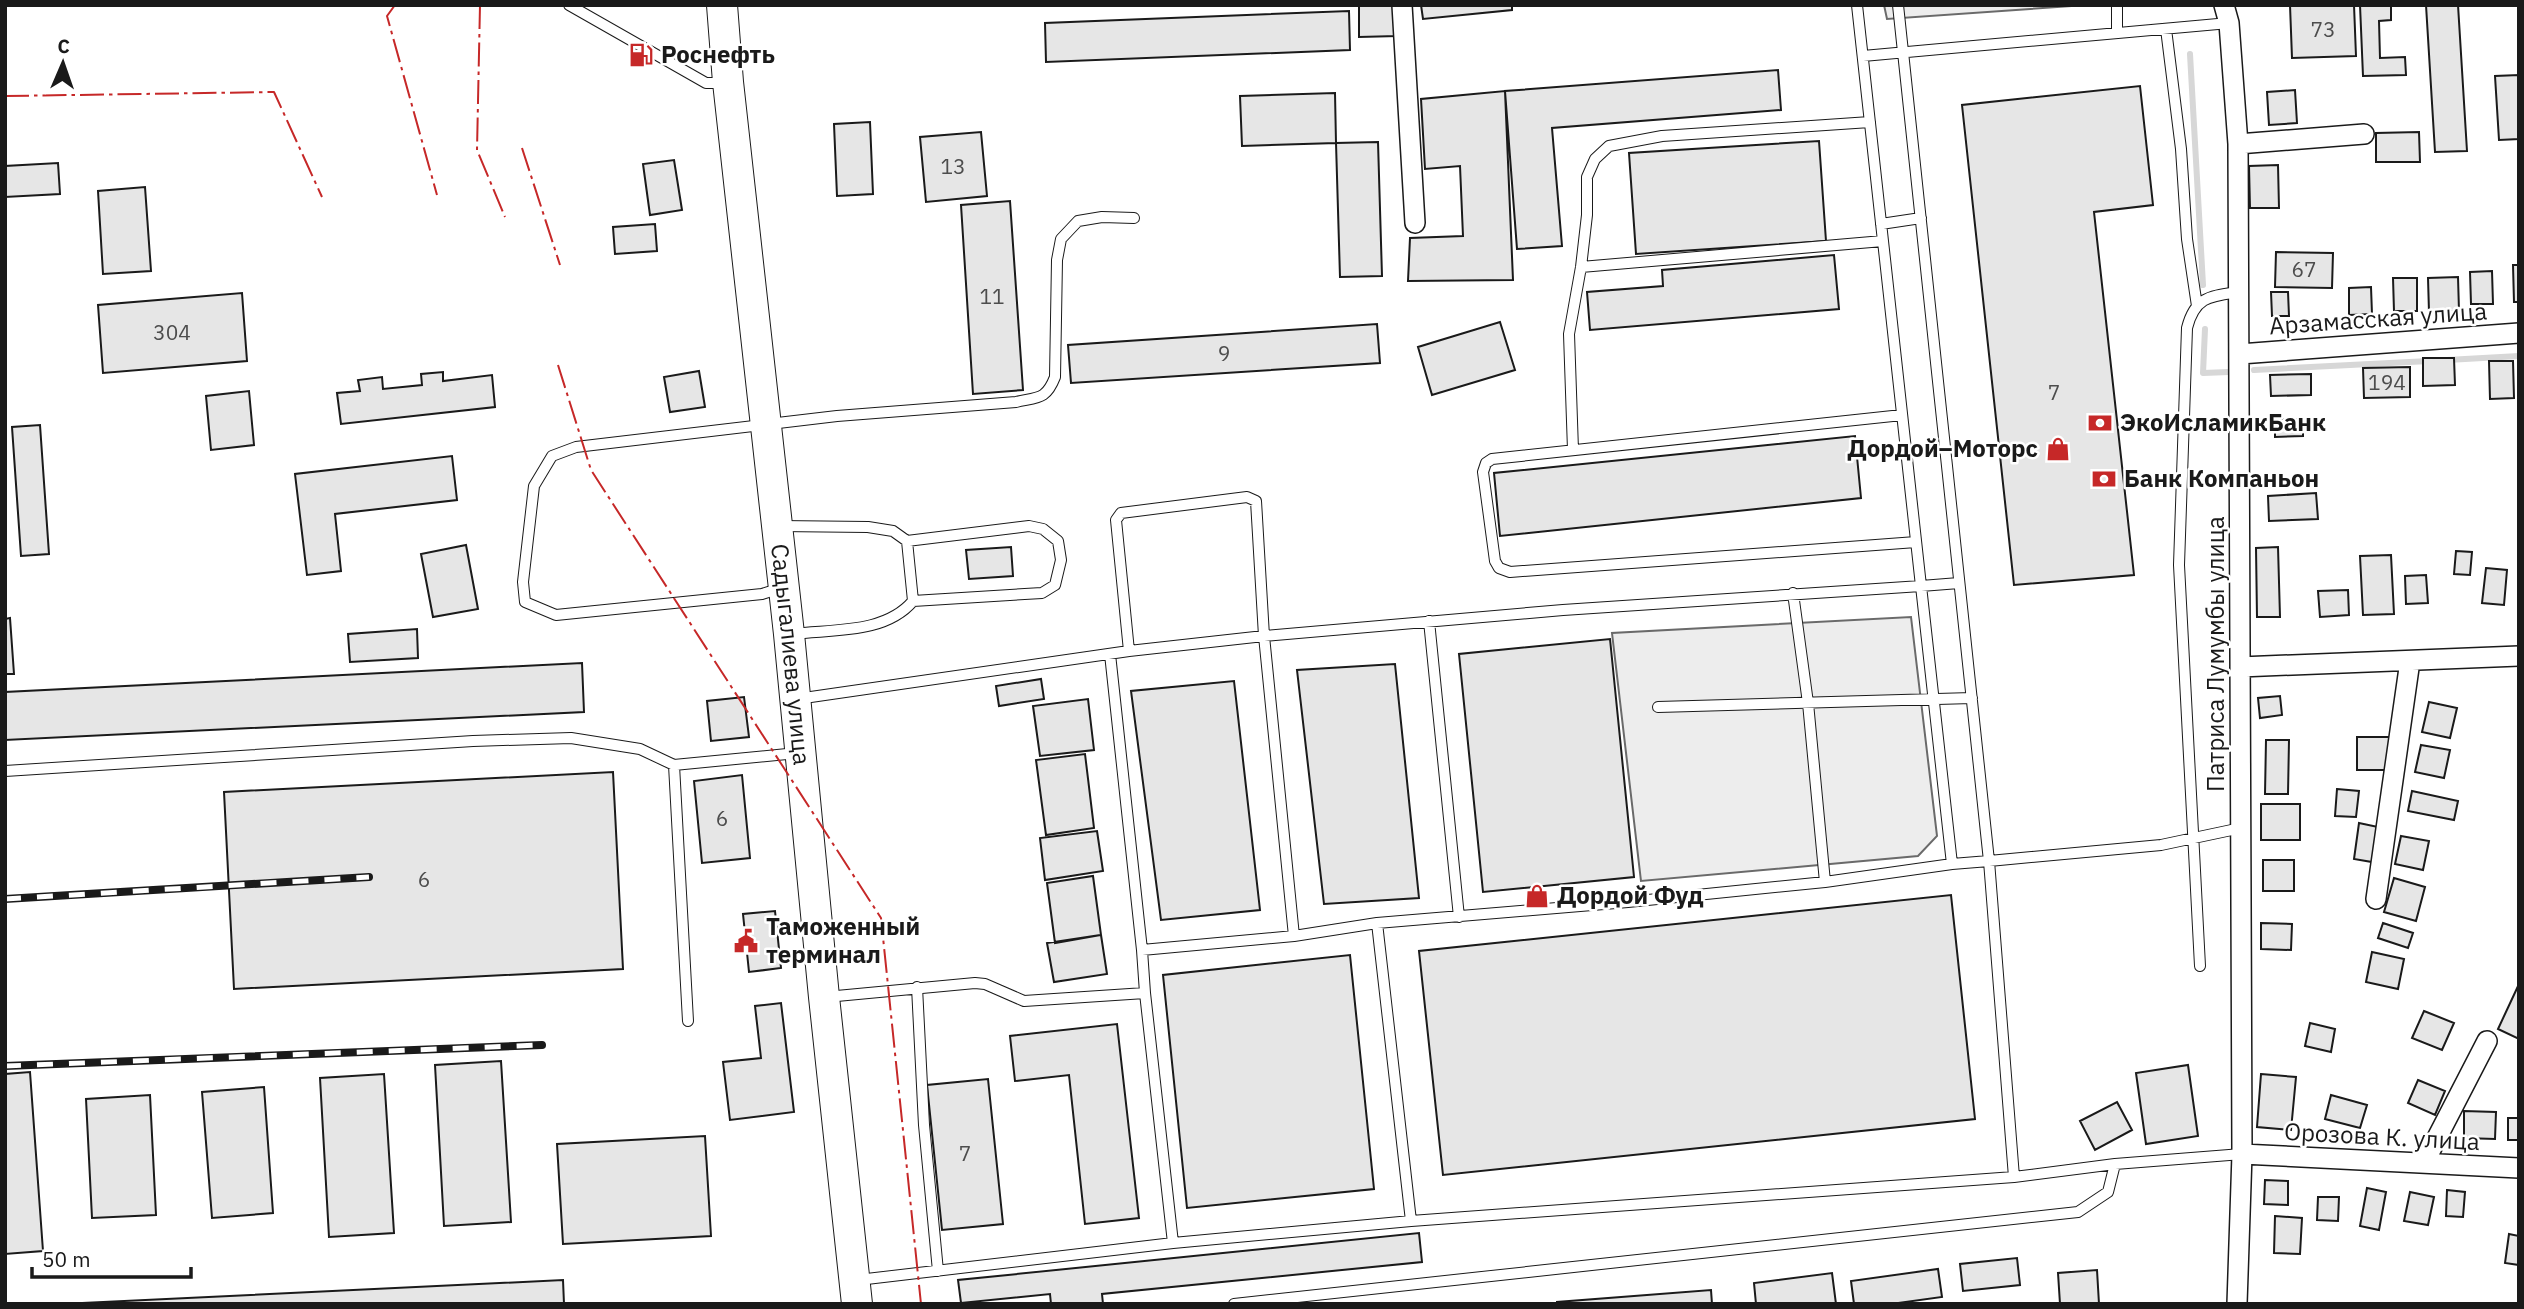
<svg xmlns="http://www.w3.org/2000/svg" width="2524" height="1309" font-family="'IBM Plex Sans',sans-serif">
<style>
.built{fill:#ededed;stroke:#6a6a6a;stroke-width:2}
.lines{fill:none;stroke-linecap:round;stroke-linejoin:round}
.stream{stroke:#d7d7d7;stroke-width:6}
.building{fill:#e6e6e6;stroke:#1a1a1a;stroke-width:2}
.lane-casing{stroke:#1a1a1a;stroke-width:12}
.street-casing{stroke:#1a1a1a;stroke-width:22}
.primary-casing{stroke:#1a1a1a;stroke-width:32}
.lane{stroke:#fff;stroke-width:10}
.street{stroke:#fff;stroke-width:19}
.primary{stroke:#fff;stroke-width:30}
.rail-casing{stroke:#1a1a1a;stroke-width:8}
.rail{stroke:#fff;stroke-width:5;stroke-dasharray:16;stroke-linecap:butt}
.power{stroke:#c62828;stroke-width:2;stroke-dasharray:24 5 3.5 5;stroke-linecap:butt}
.labels{text-anchor:middle;stroke-width:5;stroke-linejoin:round;paint-order:stroke}
.number-label{font-size:21px;fill:#4d4d4d}
.poi-label{font-size:24px;font-weight:bold;fill:#1a1a1a;stroke:#fff;text-anchor:start}
.street-label{font-size:24px;fill:#1a1a1a;stroke:#fff}
</style>
<rect width="100%" height="100%" fill="#fff"/>
<path class="built" d="M1884 5H2086L1887 19Z
M1911 617 1937 836 1918 856 1641 881 1612 633Z"/>
<g class="lines">
<path class="stream" d="M2190 54 2203 285
M2205 329 2203 373 2229 372
M2447 360 2519 356
M2254 370 2429 361"/>
</g>
<path class="building" d="M1359 5H1396L1397 36 1359 37Z
M1421 5H1512V10L1423 19Z
M2290 5H2354L2356 56 2292 58Z
M2360 5H2391V20L2379 21 2380 58 2405 57 2406 75 2363 76Z
M2426 5H2458L2467 151 2435 152Z
M1349 11 1350 50 1046 62 1045 23Z
M1778 70 1781 110 1552 128 1562 246 1517 249 1505 91Z
M2519 75V139L2499 140 2495 76Z
M2140 86 2153 205 2094 212 2134 575 2014 585 1962 105Z
M2295 90 2297 123 2269 125 2267 92Z
M1505 91 1513 280 1408 281 1410 238 1463 236 1460 166 1425 169 1421 99Z
M1335 93 1336 143 1242 146 1240 96Z
M870 122 873 194 837 196 834 124Z
M981 132 987 196 926 202 920 137Z
M2419 132 2420 162H2376V133Z
M1819 141 1826 241 1636 254 1629 153Z
M1378 142 1382 276 1340 277 1336 143Z
M674 160 682 210 650 215 643 164Z
M58 163 60 194 5 197V166Z
M2278 165 2279 208H2250L2249 166Z
M145 187 151 271 103 274 98 191Z
M1010 201 1023 390 973 394 961 205Z
M655 224 657 251 615 254 613 227Z
M2276 252 2333 253 2332 288 2275 287Z
M1834 255 1839 309 1590 330 1587 292 1663 286 1662 270Z
M2513 265H2519V302H2514Z
M2492 271 2493 304H2471L2470 272Z
M2458 277 2459 311 2429 312 2428 278Z
M2393 278H2417V311H2394Z
M2371 287 2372 314 2349 315V288Z
M2271 292H2288L2289 316H2272Z
M242 293 247 361 103 373 98 305Z
M1500 322 1515 370 1432 395 1418 347Z
M1377 324 1380 363 1071 383 1068 345Z
M2423 358H2454L2455 385 2423 386Z
M2489 361H2513L2514 398 2490 399Z
M2410 367V397L2364 398 2363 368Z
M699 371 705 407 670 412 664 377Z
M443 372V381L492 375 495 407 341 424 337 393 360 391 358 380 382 377 383 389 422 385 421 374Z
M2311 374V395L2271 396 2270 375Z
M249 391 254 445 211 450 206 396Z
M2275 419H2303V436L2275 437Z
M40 425 49 554 21 556 12 427Z
M1855 436 1861 498 1500 536 1494 473Z
M452 456 457 500 335 514 341 571 307 575 295 474Z
M2316 493 2318 519 2269 521 2268 496Z
M466 545 478 609 433 617 421 554Z
M1011 547 1013 576 969 579 966 550Z
M2278 547 2280 617H2257L2256 548Z
M2456 551 2472 552 2470 575 2454 574Z
M2391 555 2394 614 2363 615 2360 556Z
M2486 568 2507 570 2504 605 2482 603Z
M2426 575 2428 603 2406 604 2405 576Z
M2348 590 2349 615 2320 617 2318 591Z
M10 618 14 674H5V619Z
M417 629 418 658 350 662 348 634Z
M1610 639 1634 877 1483 892 1459 654Z
M582 663 584 712 5 740V692Z
M1395 664 1419 898 1324 904 1297 670Z
M1041 679 1044 699 999 706 996 686Z
M1234 681 1260 910 1161 920 1131 691Z
M2280 696 2282 715 2260 718 2258 698Z
M744 697 749 737 711 741 707 701Z
M1088 699 1094 750 1040 756 1033 706Z
M2429 702 2457 708 2450 738 2422 732Z
M2357 737H2390L2389 770H2357Z
M2266 740H2289L2288 794H2265Z
M2421 745 2450 750 2444 778 2415 772Z
M1085 754 1094 828 1046 835 1036 760Z
M613 772 623 969 234 989 224 792Z
M742 775 750 858 702 863 694 781Z
M2337 789 2359 791 2356 817 2335 816Z
M2412 791 2458 801 2454 820 2408 811Z
M2261 804H2300V840H2261Z
M2359 823 2378 827 2372 862 2354 859Z
M1097 831 1103 871 1045 880 1040 838Z
M2401 836 2429 841 2423 870 2395 864Z
M2263 860H2294V891H2263Z
M1093 876 1101 935 1055 943 1047 883Z
M2394 878 2425 887 2416 921 2384 912Z
M1951 895 1975 1119 1443 1175 1419 951Z
M775 911 781 968 749 972 743 914Z
M2261 923 2292 924 2291 950 2261 949Z
M2383 923 2413 933 2408 948 2378 938Z
M1101 935 1107 974 1054 982 1047 943Z
M2372 952 2404 959 2398 989 2366 982Z
M1350 955 1374 1189 1187 1208 1163 975Z
M2519 984V1039L2498 1029Z
M781 1003 794 1112 730 1120 723 1062 761 1058 755 1006Z
M2424 1011 2454 1023 2442 1050 2412 1038Z
M2310 1023 2335 1029 2331 1052 2305 1046Z
M1117 1024 1139 1218 1085 1224 1069 1075 1015 1081 1010 1036Z
M501 1061 511 1222 444 1226 435 1065Z
M2188 1065 2198 1136 2146 1144 2136 1073Z
M30 1072 43 1251 5 1254V1074Z
M384 1074 394 1233 329 1237 320 1078Z
M2261 1074 2296 1077 2291 1130 2257 1127Z
M988 1079 1003 1224 942 1230 927 1085Z
M2418 1080 2445 1091 2435 1115 2408 1103Z
M264 1087 273 1213 212 1218 202 1092Z
M150 1095 156 1215 92 1218 86 1099Z
M2331 1095 2367 1105 2360 1128 2325 1119Z
M2117 1102 2132 1130 2095 1150 2080 1121Z
M2464 1111 2496 1112 2495 1139 2464 1138Z
M2508 1118H2519V1140H2508Z
M705 1136 711 1236 563 1244 557 1144Z
M2265 1180 2288 1181V1205L2264 1204Z
M2367 1188 2386 1192 2379 1230 2360 1226Z
M2447 1190 2465 1192 2463 1217 2446 1216Z
M2410 1192 2434 1197 2428 1225 2404 1221Z
M2318 1197H2339L2338 1221 2317 1220Z
M2275 1216 2302 1218 2300 1254 2274 1253Z
M1419 1233 1422 1262 1102 1294 1103 1304H1051L1050 1294 961 1303 958 1280Z
M2509 1234 2519 1236V1265L2505 1263Z
M2017 1258 2020 1285 1963 1291 1960 1264Z
M1938 1269 1942 1297 1891 1304H1854L1851 1281Z
M2097 1270 2099 1304H2060L2058 1273Z
M1832 1273 1836 1304H1756L1754 1283Z
M563 1280 564 1304H61Z
M1711 1290 1712 1304H1557V1302Z"/>
<g class="lines">
<g class="lane-casing">
<path id="lane" d="M569 5 706 83H723
M1898 5 1989 861 1952 864
M2117 5V33
M2166 29 2181 149 2187 239 2197 306
M1863 56 2229 23
M1881 224 1921 218
M1581 267 1883 241
M1902 415 1492 459 1486 463 1483 472 1495 561 1499 568 1510 572 1916 542
M1573 450 1569 334 1581 267 1587 215V177L1595 159 1609 146 1662 136 1870 122
M779 526 868 527 893 531 907 541 913 601C885 634 833 629 793 634
M907 541 1029 526 1043 529 1058 541 1061 560 1055 585 1042 593 913 601
M781 588 762 594 556 615 525 602 523 582 534 486 552 456 576 447 837 416 1016 402C1038 397 1046 400 1055 377L1057 260 1061 239 1078 221 1102 217 1134 218
M1793 593 1808 703 1825 882
M1429 621 1459 917
M1129 651 1116 520 1121 513 1247 497 1256 501 1264 636 1294 936
M1110 654 1142 950 1294 936 1377 923 1628 902 1825 882 1952 864 1921 586 1959 583
M797 699 1129 651 1264 636 1563 610 1921 586 1857 5
M1658 707 1972 698
M674 765 688 1021
M5 771 473 741 571 738 640 749 674 765 797 753
M1377 923 1411 1221
M2200 966 2179 565 2187 328C2195 296 2211 296 2239 292
M917 987 924 1125 938 1271
M1145 993 1173 1243
M826 997 975 983 985 984 1024 1001 1145 993 1142 950
M2014 1177 2115 1164
M858 1280 1173 1243 1411 1221 2014 1177 1989 861 2161 845 2241 828
M1234 1304 2078 1212 2108 1192 2115 1164 2242 1154"/>
</g>
<g class="street-casing">
<path id="street" d="M1402 5 1415 223
M2224 5 2229 23 2238 144 2242 1154 2237 1304
M2238 144 2364 134
M2240 354 2519 333
M2240 667 2519 656
M2376 899 2410 661
M2242 1154 2519 1168
M2424 1163 2487 1041"/>
</g>
<g class="primary-casing">
<g id="primary">
<path id="s1" d="M722 5 728 82 789 634 824 997 857 1304"/>
</g>
</g>
<use href="#lane" class="lane"/>
<use href="#street" class="street"/>
<use href="#primary" class="primary"/>
<g class="rail-casing">
<path id="rail" d="M5 899 369 877
M5 1066 542 1045"/>
</g>
<use href="#rail" class="rail"/>
<path class="power" d="M395 5 387 16 437 195
M480 5 477 150 505 217
M5 96 274 92 322 197
M522 148 560 265
M558 365 591 470 881 918 921 1304"/>
</g>
<defs>
<g id="fuel-bare" transform="scale(1.89)"><path d="M-5.5-6h7V0h2V4h1.3V-2.5L3-4.5l.8-.8L6-3V5H2.5V1h-1V6h-7ZM-4.2-4.7v3.2H.2V-4.7Z" fill="#c62828" stroke="#fff" stroke-width="2.5" paint-order="stroke"/></g>
<g id="bank-bare" transform="scale(1.89)"><path d="M-6-4H6V4H-6ZM0-2.3a2.3 2.3 0 1 0 0 4.6a2.3 2.3 0 1 0 0-4.6Z" fill="#c62828" stroke="#fff" stroke-width="2.5" paint-order="stroke"/></g>
<g id="shop-bare" transform="scale(1.89)"><path d="M-5-2.5h2.3a2.7 3.5 0 0 1 5.4 0H5L5.5 6h-11ZM-1.5-2.5h3a1.5 2.3 0 0 0-3 0Z" fill="#c62828" stroke="#fff" stroke-width="2.5" paint-order="stroke"/></g>
<g id="civic-bare" transform="scale(1.89)"><path d="M-.6-6.5H3V-4.5H.6V-3L4-1V1h2V6H-6V1h2V-1L-.6-3ZM-1.2 2.5V6h2.4V2.5Z" fill="#c62828" stroke="#fff" stroke-width="2.5" paint-order="stroke"/></g>
</defs>
<g fill-rule="evenodd">
<use href="#fuel-bare" x="641" y="55"/>
<use href="#bank-bare" x="2100" y="423"/>
<use href="#shop-bare" x="2058" y="449"/>
<use href="#bank-bare" x="2104" y="479"/>
<use href="#shop-bare" x="1537" y="896"/>
<use href="#civic-bare" x="746" y="941"/>
</g>
<g class="labels">
<g class="number-label">
<text x="2323" y="37">73</text>
<text x="953" y="174">13</text>
<text x="2304" y="277">67</text>
<text x="992" y="304">11</text>
<text x="172" y="340">304</text>
<text x="1224" y="361">9</text>
<text x="2387" y="390">194</text>
<text x="2054" y="400">7</text>
<text x="722" y="826">6</text>
<text x="424" y="887">6</text>
<text x="965" y="1161">7</text>
</g>
<g class="poi-label">
<text x="661" y="63">Роснефть</text>
<text x="2120" y="431">ЭкоИсламикБанк</text>
<text x="2038" y="457" text-anchor="end">Дордой–Моторс</text>
<text x="2124" y="487">Банк Компаньон</text>
<text x="1557" y="904">Дордой Фуд</text>
<text x="766" y="935">Таможенный<tspan x="766" dy="28">терминал</tspan></text>
</g>
<g class="street-label">
<text transform="translate(2378 319) rotate(-4)" y="8">Арзамасская улица</text>
<text dy="8" stroke="none"><textPath href="#s1" startOffset="653">Садыгалиева улица</textPath></text>
<text transform="translate(2216 654) rotate(-90)" y="8">Патриса Лумумбы улица</text>
<text transform="translate(2382 1137) rotate(3)" y="8">Орозова К. улица</text>
</g>
</g>
<rect width="2524" height="1309" fill="none" stroke="#1a1a1a" stroke-width="14"/>
<g transform="translate(63 63) rotate(2)" stroke="#ffffff" stroke-width="5" paint-order="stroke">
<path d="M0-5L12 26L0 18L-12 26Z" fill="#1a1a1a"/>
<text y="-10" font-size="19" font-weight="bold" text-anchor="middle" fill="#1a1a1a">С</text>
</g>
<path d="M32 1267v10h159v-10" fill="none" stroke="#1a1a1a" stroke-width="3.5"/>
<text x="42" y="1267" font-size="21" fill="#1a1a1a" stroke="#ffffff" stroke-width="5" paint-order="stroke">50 m</text>
</svg>
